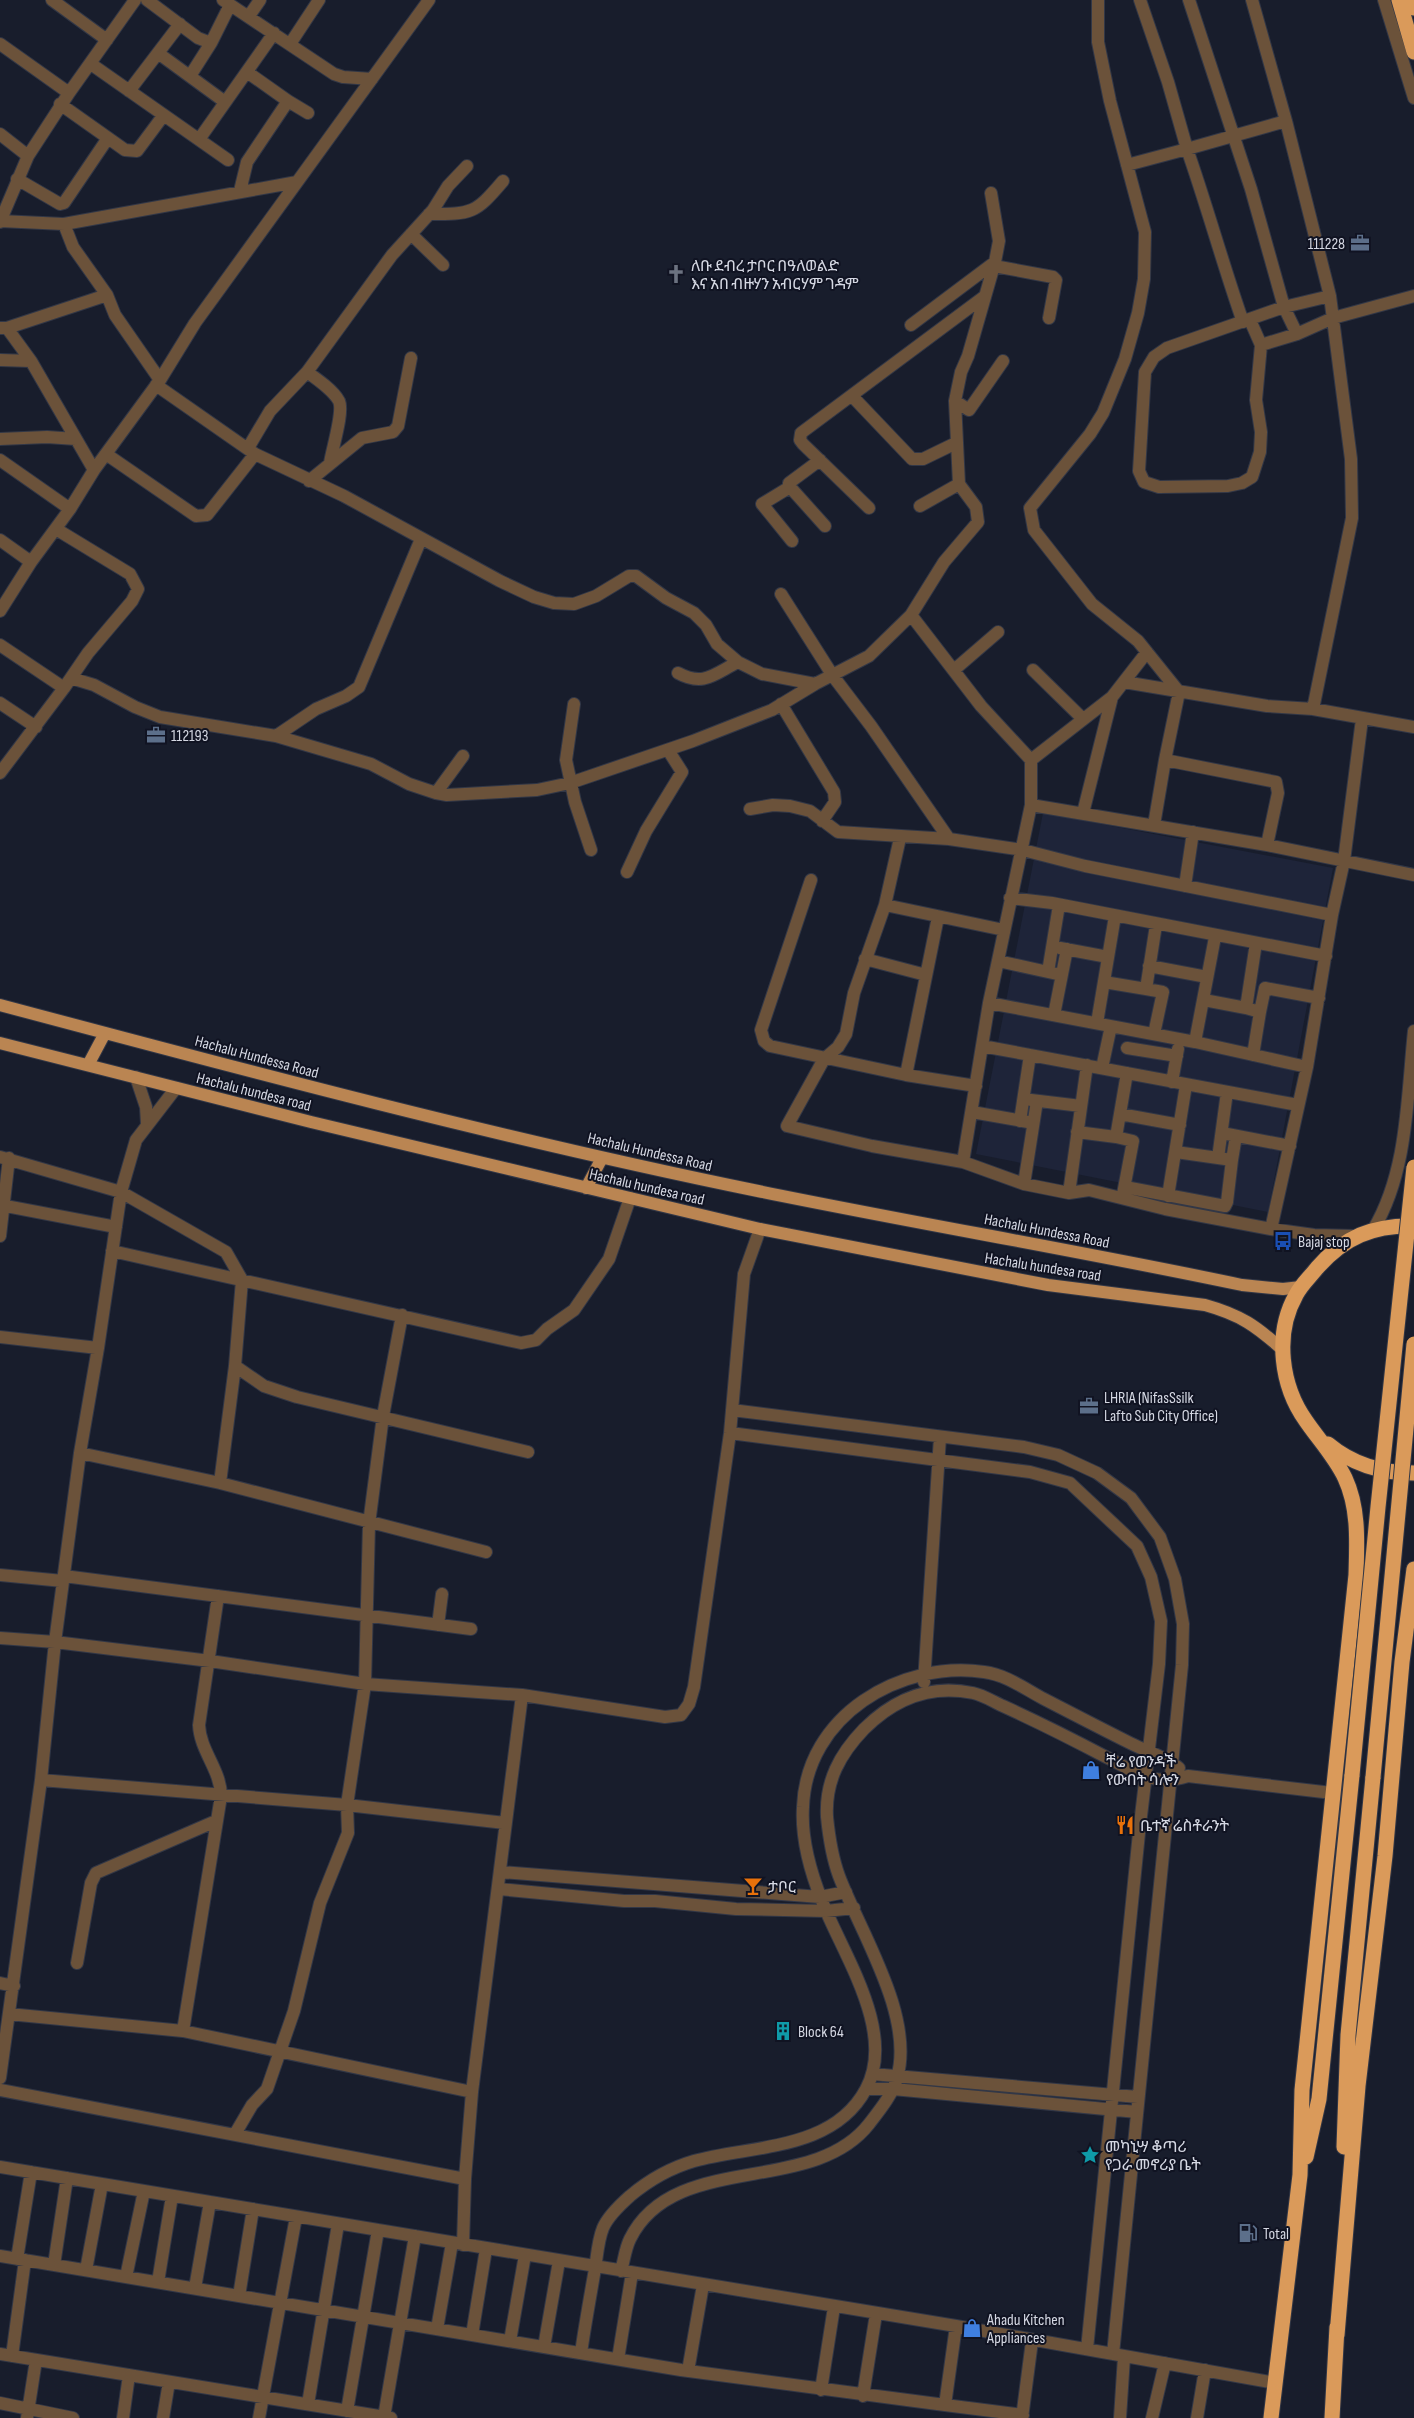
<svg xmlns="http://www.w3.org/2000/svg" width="1414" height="2418" font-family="'Sofia Sans Condensed','Noto Sans Ethiopic',sans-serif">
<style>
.built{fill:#1e2439}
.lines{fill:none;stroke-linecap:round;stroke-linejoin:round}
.minor-casing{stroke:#323746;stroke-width:14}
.major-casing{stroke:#323746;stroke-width:14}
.highway-casing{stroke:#323746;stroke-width:17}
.minor{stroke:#6b523a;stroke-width:12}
.major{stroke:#ba8552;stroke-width:12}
.highway{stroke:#da9a5a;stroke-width:15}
.highway-bridge-casing{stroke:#323746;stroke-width:17;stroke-linecap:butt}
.highway-bridge{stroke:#da9a5a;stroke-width:15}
.labels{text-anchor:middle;stroke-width:4;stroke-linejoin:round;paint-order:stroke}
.poi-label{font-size:16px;fill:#d5d8e3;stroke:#101322;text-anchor:start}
.street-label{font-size:16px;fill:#d5d8e3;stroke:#101322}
</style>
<rect width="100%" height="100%" fill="#181d2c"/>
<path class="built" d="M1043 813 1333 868 1268 1212 976 1154Z"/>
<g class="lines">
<g class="minor-casing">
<path id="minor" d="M52 0 107 40
M147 0 198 38 211 43 230 5
M223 0 334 74 343 77 372 79
M1098 0V42L1110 101 1145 232 1144 279 1138 313 1125 359 1103 413 1090 434 1030 508 1034 530 1092 604 1138 641 1179 692 1165 760 1276 782 1278 793 1267 845
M1140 0 1168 82 1187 149 1286 121
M1189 0 1251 189 1284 307 1297 334
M1252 0 1286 121 1330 296 1351 459 1352 518 1313 709 1414 727
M1384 0 1414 98
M249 16 260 0
M0 44 69 93 135 0
M290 44 319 0
M158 53 225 102
M91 64 228 160
M247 72 288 101
M190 76 211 43
M129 91 180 24
M60 104 125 150 137 151 163 116
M0 134 28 156
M200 138 274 33
M1127 165 1187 149C1207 206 1223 265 1243 322
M17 179 60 204 64 203 108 138
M240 191 247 162 288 101 308 113
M429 214C472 214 475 214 503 181
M0 221 64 224 297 182
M0 222 28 156 69 93
M64 224 73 247 107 295 115 315 160 380
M411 234 443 265
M994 266 1053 277 1056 280 1049 318
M1250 320 1261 345 1256 400 1261 432 1260 452 1252 477 1242 483 1228 486 1159 487 1144 482 1139 471 1145 372 1154 357 1167 348 1284 307 1330 296
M911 325 995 262
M0 328H7L107 295
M7 328 31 361 94 470
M1261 345 1297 334 1333 318 1414 296
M0 360 31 361
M307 372 392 255 433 210 448 186 467 166
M156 385 255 454 344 496 500 581 534 597 554 603 574 604 596 596 629 576H636L666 598 694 613 706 625 717 644 738 662 762 674 815 684
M852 396 912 459H923L956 443
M955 401 969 410 1003 361
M0 439 47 437 76 439
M248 448 270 411 307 372C317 379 333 390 339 401 344 412 332 449 330 463
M106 454 196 516 207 515 255 454
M0 460 70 509
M820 460 789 483 790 487 825 526
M309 481 362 438 393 432 398 426 411 358
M790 487 762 504 792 541
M920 506 959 484
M869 508 803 444 800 440 801 433 985 296
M56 529 130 574 138 589 132 601 88 653 64 688
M0 540 31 562
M781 594 833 676 871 726 949 839
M0 611 31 562 70 509 94 470 160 380 195 323 429 0
M911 615 981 706 1031 760
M0 645 64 688 0 773
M954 670 998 632
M1033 670 1083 719
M678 673C704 687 714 674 738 662
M71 678 94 685 135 707 160 717 276 736 371 764 409 784 436 793 447 795 537 790 570 783 693 741 772 710 815 684 869 656 911 615 944 562 978 522 976 507 959 484 955 401 961 372 968 356 995 262 999 241 991 193
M1124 682 1267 706 1313 709
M0 703 36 727
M574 704 566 760 575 802 591 850
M781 704 834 792 835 802 822 821
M276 736 316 709 346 696 359 687 421 539
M436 793 463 756
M1031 805V760L1112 697 1147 652
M750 809 773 805 790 806 810 811 838 832 949 839 1023 850 1085 866 1332 915
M1083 813 1112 697
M1154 825 1165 760
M900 838 885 905 854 993 846 1034 838 1047 824 1059 787 1126 872 1146 963 1162 1024 1184 1069 1193 1089 1190 1165 1209 1271 1229 1314 1235 1356 1236
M627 872 646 831 682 772 668 750
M811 880 761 1030 764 1041 770 1046 906 1075 976 1086
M1185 886 1193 832
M1010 898 1052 903 1326 956
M885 905 1004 930
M1060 948 1108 957
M865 959 926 975
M998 961 1057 974
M1149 966 1207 977
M1048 972 1059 905
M1104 982 1146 989
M1204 1000 1246 1008
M989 1003 1195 1042 1307 1067
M1260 1012 1265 988 1319 998
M1054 1015 1067 949
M1097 1023 1115 916
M1154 1034 1163 992 1146 989 1156 925
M1195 1042 1215 937
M982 1046 1298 1105
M1127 1048 1177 1056
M1253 1055 1260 1012 1246 1008 1256 943
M1102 1068 1111 1026
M906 1075 938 917
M136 1077 146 1107 147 1124
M1172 1082 1178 1049
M1031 1100 1081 1106
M972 1112 1028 1122
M1120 1114 1180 1125
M1020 1121 1030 1055
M1077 1132 1116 1137
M1222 1133 1290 1146
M0 1157 121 1192 226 1252 242 1280 235 1366 220 1483
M1218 1158 1227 1092
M1232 1160 1236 1136
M963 1162 989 1003 1031 805 1267 845 1414 875
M1024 1184 1037 1101
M1125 1187 1225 1206 1227 1202 1232 1160 1176 1152
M1069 1193 1087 1065
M1123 1194 1133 1141 1116 1137 1127 1073
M1168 1196 1186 1085
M0 1205 116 1227
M1271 1229 1307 1067 1332 915 1344 861 1362 719
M1373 1230C1408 1172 1407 1097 1414 1031
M0 1236 9 1158
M112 1251 521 1343 536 1340 547 1329 574 1310 609 1259 630 1198
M0 1337 98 1348
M235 1366 264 1386 297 1397 528 1452
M732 1410 1024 1447 1058 1455 1097 1473 1131 1498 1160 1537 1175 1579 1183 1624 1182 1665 1113 2354
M730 1433 1030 1472 1070 1483 1137 1546 1151 1577 1161 1621 1159 1664 1139 1833 1087 2349
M80 1453 220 1483 486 1552
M0 1575 63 1581
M64 1576 471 1629
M438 1625 442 1594
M0 1638 55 1642 210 1661 365 1684 522 1695 665 1717 681 1715 689 1704 694 1687 730 1433 744 1274 760 1229
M924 1682 940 1437
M41 1780 347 1805 505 1823
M501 1872 820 1897 846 1892
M499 1889 624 1901H655L736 1909 826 1911 854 1908
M77 1963 91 1883 96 1873 216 1821
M0 1983 14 1986
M9 2014 183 2031 472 2092
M183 2031 221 1796C221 1770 200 1751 199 1725L218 1596
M872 2074 1138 2097
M0 2078 41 1780 55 1642 80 1453 98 1348 121 1192 136 1140 176 1088
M867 2089H893L1137 2112
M0 2090 465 2179
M235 2134 252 2105 267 2089 294 2011 320 1903 348 1833 347 1805 365 1684 369 1524 383 1416 402 1315
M0 2167 956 2326 1276 2383
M463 2245 465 2179 472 2092 522 1695
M0 2256 681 2370 945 2405 956 2326
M17 2259 31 2172
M54 2265 67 2178
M86 2270 102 2184
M621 2271C624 2261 625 2249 630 2239 674 2150 812 2197 869 2124 879 2111 893 2094 897 2078 915 2016 860 1932 839 1876 832 1857 829 1837 827 1817 825 1781 840 1754 864 1729 894 1699 930 1684 973 1693 983 1695 994 1702 1003 1706 1038 1722 1072 1739 1106 1757 1136 1772 1154 1787 1188 1776L1332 1793
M126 2277 144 2191
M158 2282 172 2196
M195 2288 210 2202
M239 2296 253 2209
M437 2329 452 2243
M472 2335 486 2249
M510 2341 525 2255
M544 2347 559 2261
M581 2353C585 2325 590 2297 595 2269 597 2256 598 2240 603 2228 608 2216 621 2204 630 2196 649 2180 670 2168 694 2161 752 2145 833 2151 866 2089 897 2032 842 1953 822 1901 810 1871 801 1839 803 1807 806 1716 900 1660 984 1672 1007 1675 1025 1689 1044 1699 1073 1714 1102 1729 1130 1743 1146 1751 1166 1757 1179 1768
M0 2354 391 2418
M12 2356 25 2260
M618 2359 632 2273
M688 2371 703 2285
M821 2390 834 2307
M863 2396 876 2314
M0 2403 73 2418
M308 2404 338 2224
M945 2405 1023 2415
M347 2411 378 2230
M384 2417 415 2236
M27 2418 36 2360
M123 2418 129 2375
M163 2418 169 2382
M259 2418 296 2217
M1022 2418 1032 2341
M1120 2418 1124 2357
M1152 2418 1165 2363
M1197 2418 1205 2370"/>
</g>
<g class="major-casing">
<path id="major" d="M0 1005C251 1072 503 1139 758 1191 919 1224 1081 1251 1242 1285L1283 1289 1301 1287
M0 1043 311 1122 760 1229 1048 1285 1205 1305C1241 1315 1256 1326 1283 1350
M88 1065 105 1033
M586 1188 602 1158"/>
</g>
<g class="highway-casing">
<path id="highway" d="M1399 0 1414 52
M1412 0 1414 8
M1328 1444C1353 1465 1382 1473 1414 1473
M1344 2147 1348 2035 1373 1777
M1306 2157 1319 2099 1352 1775
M1337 2335 1358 2086 1385 1856 1402 1662 1414 1569
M1271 2418 1300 2175 1302 2090 1356 1575C1357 1542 1359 1508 1345 1478 1335 1457 1319 1440 1306 1421 1281 1386 1274 1334 1296 1295 1301 1285 1310 1277 1317 1268 1344 1237 1373 1225 1414 1226
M1332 2418 1337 2327"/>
</g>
<use href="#minor" class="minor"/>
<use href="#major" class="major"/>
<use href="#highway" class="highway"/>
<g class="highway-bridge-casing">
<path id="highway-bridge" d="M1352 1775 1378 1507 1414 1167
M1373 1777 1414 1344"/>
</g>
<use href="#highway-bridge" class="highway-bridge"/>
</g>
<defs>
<g id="office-bare" transform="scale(1.5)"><path d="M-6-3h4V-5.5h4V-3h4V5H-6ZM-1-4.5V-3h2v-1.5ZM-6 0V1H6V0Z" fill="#5c6f8a" stroke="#101322" stroke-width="2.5" paint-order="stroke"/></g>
<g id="church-bare" transform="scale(1.5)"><path d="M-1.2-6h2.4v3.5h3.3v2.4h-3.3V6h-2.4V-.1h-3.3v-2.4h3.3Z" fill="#6b7280" stroke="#101322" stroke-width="2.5" paint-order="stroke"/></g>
<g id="bus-bare" transform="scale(1.5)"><path d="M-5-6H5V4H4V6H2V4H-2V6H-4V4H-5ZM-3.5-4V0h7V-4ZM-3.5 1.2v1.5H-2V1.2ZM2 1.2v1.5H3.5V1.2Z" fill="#1a4fb4" stroke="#101322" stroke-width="2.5" paint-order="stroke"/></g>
<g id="shop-bare" transform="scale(1.5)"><path d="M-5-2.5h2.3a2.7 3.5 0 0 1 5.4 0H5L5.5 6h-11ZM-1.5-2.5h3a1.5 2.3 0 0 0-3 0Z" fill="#3f7fe0" stroke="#101322" stroke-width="2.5" paint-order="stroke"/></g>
<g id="restaurant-bare" transform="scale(1.5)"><path d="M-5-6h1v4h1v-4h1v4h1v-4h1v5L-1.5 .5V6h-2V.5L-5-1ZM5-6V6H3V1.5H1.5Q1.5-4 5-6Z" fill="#e8710a" stroke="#101322" stroke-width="2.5" paint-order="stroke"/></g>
<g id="bar-bare" transform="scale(1.5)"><path d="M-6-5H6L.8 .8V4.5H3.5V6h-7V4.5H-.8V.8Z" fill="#e8710a" stroke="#101322" stroke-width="2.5" paint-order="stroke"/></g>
<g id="building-bare" transform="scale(1.5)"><path d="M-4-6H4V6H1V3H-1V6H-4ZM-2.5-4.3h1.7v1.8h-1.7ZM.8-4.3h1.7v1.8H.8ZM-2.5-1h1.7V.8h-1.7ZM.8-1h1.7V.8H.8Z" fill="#0f9aa8" stroke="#101322" stroke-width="2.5" paint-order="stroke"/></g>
<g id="sight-bare" transform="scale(1.5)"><path d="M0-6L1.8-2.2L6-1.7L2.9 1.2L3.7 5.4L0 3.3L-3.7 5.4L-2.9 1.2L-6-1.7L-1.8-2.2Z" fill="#0f9aa8" stroke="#101322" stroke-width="2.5" paint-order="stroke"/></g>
<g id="fuel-bare" transform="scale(1.5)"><path d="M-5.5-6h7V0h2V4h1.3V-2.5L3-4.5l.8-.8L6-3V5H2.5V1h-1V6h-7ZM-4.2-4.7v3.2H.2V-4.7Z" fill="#5c6f8a" stroke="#101322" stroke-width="2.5" paint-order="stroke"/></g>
</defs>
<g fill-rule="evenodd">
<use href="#office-bare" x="1360" y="243"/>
<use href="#church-bare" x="676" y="274"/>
<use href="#office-bare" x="156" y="735"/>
<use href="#bus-bare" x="1283" y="1241"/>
<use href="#office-bare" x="1089" y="1406"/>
<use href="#shop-bare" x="1091" y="1770"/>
<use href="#restaurant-bare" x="1125" y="1825"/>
<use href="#bar-bare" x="753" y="1886"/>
<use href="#building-bare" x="783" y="2031"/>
<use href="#sight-bare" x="1090" y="2155"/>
<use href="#fuel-bare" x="1248" y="2233"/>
<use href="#shop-bare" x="972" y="2328"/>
</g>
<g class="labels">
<g class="poi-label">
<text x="1345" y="249" text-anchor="end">111228</text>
<text x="691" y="271">ለቡ ደብረ ታቦር በዓለወልድ<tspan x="691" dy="18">እና አበ ብዙሃን አብርሃም ገዳም</tspan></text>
<text x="171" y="741">112193</text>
<text x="1298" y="1247">Bajaj stop</text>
<text x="1104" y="1403">LHRIA (NifasSsilk<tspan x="1104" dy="18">Lafto Sub City Office)</tspan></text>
<text x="1106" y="1767">ቸሬ የወንዳች<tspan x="1106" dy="18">የውበት ሳሎን</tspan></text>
<text x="1140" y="1831">ቤተኛ ሬስቶራንት</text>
<text x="768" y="1892">ታቦር</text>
<text x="798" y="2037">Block 64</text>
<text x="1105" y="2152">መካኒሣ ቆጣሪ<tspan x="1105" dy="18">የጋራ መኖሪያ ቤት</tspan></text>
<text x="1263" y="2239">Total</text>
<text x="987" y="2325">Ahadu Kitchen<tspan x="987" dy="18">Appliances</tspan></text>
</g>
<g class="street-label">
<text transform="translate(257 1056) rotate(15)" y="6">Hachalu Hundessa Road</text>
<text transform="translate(254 1091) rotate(14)" y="6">Hachalu hundesa road</text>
<text transform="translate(650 1151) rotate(13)" y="6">Hachalu Hundessa Road</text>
<text transform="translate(647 1186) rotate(13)" y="6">Hachalu hundesa road</text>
<text transform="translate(1047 1230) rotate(11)" y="6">Hachalu Hundessa Road</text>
<text transform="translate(1043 1266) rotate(9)" y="6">Hachalu hundesa road</text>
</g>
</g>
</svg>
